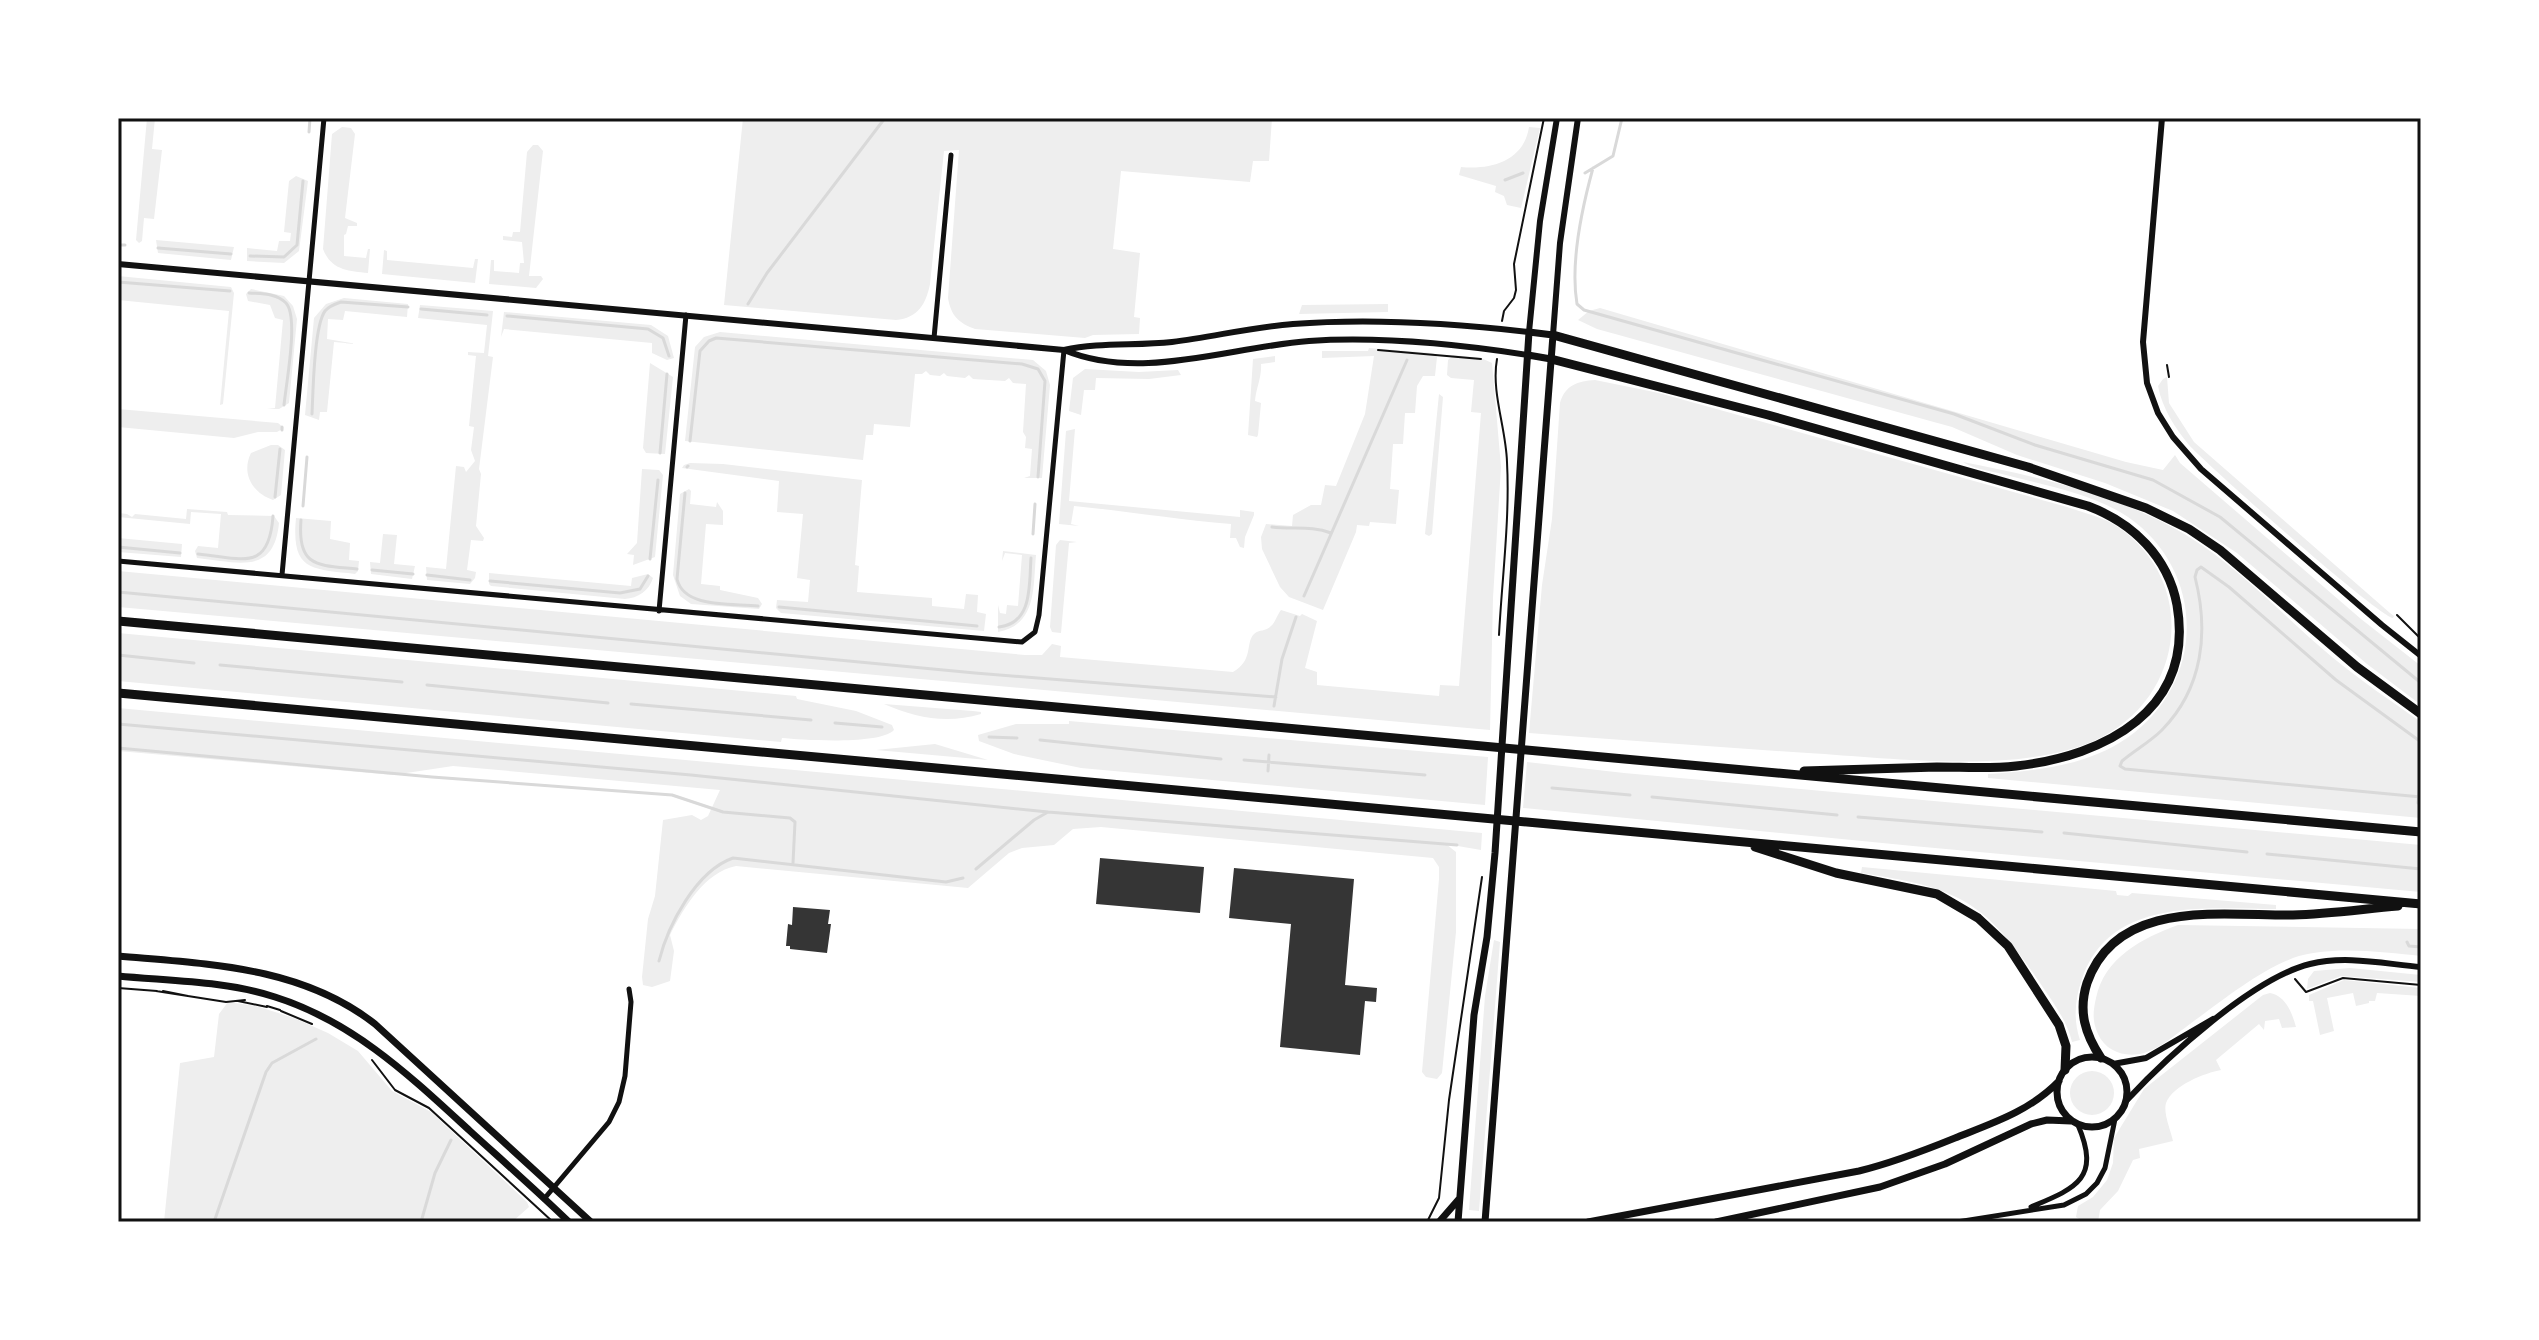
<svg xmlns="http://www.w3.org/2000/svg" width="2539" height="1340" font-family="'Public Sans',sans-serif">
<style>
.green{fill:#eee}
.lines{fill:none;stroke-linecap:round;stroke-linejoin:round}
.stream{stroke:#d9d9d9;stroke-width:3}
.building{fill:#353535}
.path{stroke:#111;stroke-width:2}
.minor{stroke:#111;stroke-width:5}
.tertiary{stroke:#111;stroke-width:6}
.secondary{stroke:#111;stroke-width:7}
.motorway{stroke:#111;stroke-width:9}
.neatline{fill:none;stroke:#111;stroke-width:3}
</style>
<rect width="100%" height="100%" fill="#fff"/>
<path class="green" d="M147 118H155L152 149 162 150 154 219 144 218 142 241 139 243 136 240Z
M743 118H1272L1269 161H1253L1250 182 1121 171 1113 249 1140 253 1134 317 1140 318 1139 334 1093 335 1085 338 975 329C959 323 951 316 948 298L959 150 944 151 930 284C926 304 918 318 896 320L724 305Z
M342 127 351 128 355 134 345 218 357 223V226H348L346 234 344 235V256L366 258 368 249H370L368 273C348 271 331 270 323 249L332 134Z
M1529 127 1540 128 1521 208 1507 205 1504 196 1495 192 1496 186 1459 175 1461 167C1491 170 1524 161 1529 127Z
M533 145H538L543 151 529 276H541L543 279 536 288 489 284 491 260H494V271L519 273 520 263H524L522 242 503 240V236L512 237 513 232H520L527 152Z
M296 176 308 181 299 251 284 263 247 261V248L277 251 279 241H290L291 233 284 232 289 181Z
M156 240 234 247 231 260 158 253Z
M384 250 387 251V260L473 268 475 259H478L475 283 382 274Z
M118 276 231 287 234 293 223 404 220 405 229 311 118 300Z
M251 289 284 296 293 306 297 319 289 403 279 409H267L275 408 283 320 275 318 270 305 248 301 246 294Z
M344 298 408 304 407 317 345 311 343 320 328 319 327 339 357 344 334 342 327 412H320L319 420 305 415 314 318 326 304Z
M1388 304V312L1299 314 1302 305Z
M420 305 493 311 488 356 493 357 479 469 481 474 476 526 484 538 483 541 471 540 467 570 476 572 475 578 470 584 427 580 426 567 446 569 456 466 464 467 466 472 475 461 471 450 474 427 469 426 476 356 468 355V352L484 353 487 325 418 318Z
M1600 308 2126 462 2163 470 2175 455 2180 463 2361 619 2421 666V705L2367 664 2237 553 2173 511 2105 483 2017 455 1952 427 1597 329 1578 320 1589 311Z
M504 312 651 325 668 336 674 358 667 360 652 353V343L504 329 501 337Z
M720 332 1033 360 1046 371 1050 385 1042 478H1024L1030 476 1032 449 1025 448 1026 437 1023 432 1026 384 1013 383 1009 378 1005 381 973 379 969 375 965 378 947 376 944 373 940 376 930 375 926 371 922 374H915L910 427 874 424 873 435H866L863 460 685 441 695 347 704 337Z
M1369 348 1433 353 1437 357 1435 376H1423L1417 386 1415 413H1405L1403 444H1393L1390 489 1399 490 1396 524 1370 522 1369 526 1357 525 1356 532 1323 610 1289 597 1280 587 1262 549 1261 537 1266 524 1292 526 1293 515 1311 505H1321L1325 485 1336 486 1365 414 1374 356 1322 358V351H1368Z
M1453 355 1481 358 1492 363 1501 467 1493 598 1490 730 118 607V571L1025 655H1042L1052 644 1061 646 1060 657 1233 672C1254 660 1245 643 1254 634 1259 629 1266 632 1271 626 1275 623 1277 615 1281 610L1300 616 1302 614 1317 621 1305 668 1317 672V685L1439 696 1440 685 1459 686 1481 413 1471 412 1474 380 1451 378 1447 375 1448 360Z
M1275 356V362L1261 364C1262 377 1256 388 1255 401L1261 403 1258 435 1257 437 1248 435 1253 359Z
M650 363 673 377 665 454 646 453 643 448Z
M1085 369 1139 372 1178 370 1181 375 1149 379 1096 378 1095 390H1084L1081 415 1069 411 1073 378Z
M2167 377 2169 403 2194 442 2390 613 2394 616 2393 618C2379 617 2208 466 2189 445 2175 428 2162 408 2158 386L2163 379Z
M1595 380 1659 393 2067 507C2084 513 2103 517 2118 527 2197 581 2186 693 2102 737 2026 776 1892 758 1808 753 1715 747 1622 740 1529 733L1542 585 1552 519 1560 403C1565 385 1578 381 1595 380Z
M1439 394 1443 397 1432 534 1429 536 1425 534Z
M118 409 278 423 284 428 277 432H258L234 438 118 427Z
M1075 429 1069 501 1240 517V510L1254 512V515L1245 537 1244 548 1240 547 1236 538H1230L1231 524C1179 520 1127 511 1074 506L1071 524 1079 526 1059 524 1066 431Z
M271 445H278L285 450 281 495 273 500C252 493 241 473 251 453Z
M1963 462C2045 478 2133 498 2203 546 2249 578 2289 621 2332 657 2361 681 2391 701 2421 722V818L1988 778V774C2035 771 2087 766 2127 738 2206 683 2207 572 2128 517 2092 493 2043 485 2002 474 1990 471 1971 468 1963 462Z
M690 463 723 464 862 480 855 565 859 566 857 592 932 598V606L964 609 966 594 978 595 977 612 986 614 984 631 781 613 776 608 777 600 808 602 810 580 797 578 803 514 777 512 779 481 682 468 684 465Z
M642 469 659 470 663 475 655 557 633 565 634 555 627 554 637 543Z
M689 489 691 491 690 504 716 507 717 502 723 511V525L706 524 701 584 720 586V590L758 598 762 604 759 609 691 604 680 596 673 575 680 494Z
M187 509 227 512 228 515 274 516 279 523C274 576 237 562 197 558L195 551 198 546 218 548 221 514 191 512 190 524 118 517V513L127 514 132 517 135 514 186 519Z
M296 518 331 521 330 539 350 543 349 560 359 561 358 571 355 574C311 569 291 571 296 518Z
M383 534 397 535 394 564 415 566 412 579 371 574 370 562 380 563Z
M118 538 182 544 181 557 118 552Z
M1060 540 1077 542 1069 543 1061 633 1052 632 1050 627 1056 545Z
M1003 551 1036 555C1033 587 1037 625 998 632V605L1000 613 1006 614 1007 605 1018 606 1022 555 1005 553 1002 561Z
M489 573 631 586 632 578 648 574 653 578C649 591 638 598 625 599L491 586 489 584Z
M118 633 796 696 797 699 856 711 892 725 894 730C880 745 803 740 782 738L781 742 118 681Z
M884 704 973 711 981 712V714C947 724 916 718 884 704Z
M118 708 1482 833 1481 850 1446 844 1456 852V932L1442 1073 1437 1079 1426 1077 1422 1072 1439 879V867L1433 858 1101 827 1073 829 1054 845 1022 848 1009 853 968 888 736 866C705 872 684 907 670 935L674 951 670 981 652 987 643 985 642 977 648 919 655 896 663 820 692 815 701 820 708 816 720 790 453 766 393 775 118 751Z
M1069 721 1488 757 1485 805 1081 768 1014 754 979 741 978 735 1016 724H1069Z
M935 744 988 760 876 750Z
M1527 762 1624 773 2421 845V892L1913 846 1523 808Z
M1862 867 2116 891 2117 895 2128 896 2132 893 2276 905V909C2208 909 2110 896 2082 979 2075 999 2073 1019 2080 1040L2072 1042C2067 1020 2052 1001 2040 983 1984 900 1959 888 1861 873Z
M2178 925 2421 929V956C2383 952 2329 945 2293 958 2259 971 2220 1002 2190 1024 2176 1034 2161 1048 2144 1053 2126 1058 2106 1052 2098 1034 2092 1021 2093 1012 2096 998 2104 958 2142 938 2178 925Z
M1494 940 1500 942 1479 1211 1469 1210 1485 996Z
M2350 968 2421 975V982L2341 976 2307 989 2308 979 2314 971Z
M2344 980 2421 988V996L2377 993 2375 1001H2369V1003L2356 1006 2353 993 2327 998 2334 1031 2320 1035 2313 1001H2309V995Z
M2270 993C2286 996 2292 1013 2296 1027L2282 1028 2279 1019 2265 1021 2264 1030 2259 1024 2216 1060 2221 1070C2205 1073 2173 1085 2166 1103 2163 1113 2171 1131 2173 1141L2139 1149 2140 1158 2133 1160 2118 1191 2100 1210 2098 1222H2084L2076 1217 2078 1206 2093 1197 2107 1180 2113 1163 2114 1138 2144 1089 2263 995Z
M228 1002 256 1006 294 1018 328 1033 358 1051 392 1091 431 1112 527 1202 529 1207 512 1222H164L180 1063 214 1057 219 1014Z
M2070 1093a22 22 0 1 1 44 0a22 22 0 1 1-44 0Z"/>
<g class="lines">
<path class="stream" d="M309 132 310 118
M1593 168C1582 208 1570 263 1577 304L1584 310 1954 414 2035 445 2153 480 2220 517 2421 683
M1585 173 1613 156 1622 118
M1505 180 1523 173
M118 245H125
M158 248 231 254
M250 256 284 257 297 245 303 181
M118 282 230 291
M249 293C262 294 276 293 286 303 299 317 286 384 284 405
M748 304 767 273 885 118
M421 309 487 315
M507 316 648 329 663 338 669 356
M312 414C313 393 314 326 325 311 329 306 335 304 341 302L408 307
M282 430V427
M690 441 700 351 709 341 716 338 1022 364 1038 369 1045 381 1038 477
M660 453 667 374
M687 467 688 466
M685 493 677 579C684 609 733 603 758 606
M275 497 280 449
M303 506 307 457
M301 520C297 568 318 565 357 569
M1272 527C1292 530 1311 525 1331 533
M1033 534 1035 504
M118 547 180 553
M198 554C242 558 269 573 273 516
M650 559 658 480
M372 570 413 574
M427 575 470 580
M490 581 620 593 640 589 648 576
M118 592 975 673 1276 697
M1304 596 1407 360
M779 607 977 626
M999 627C1033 623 1029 585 1031 558
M118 655 194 663
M220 665 402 682
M427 685 608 703
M631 704 811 720
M1274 706 1282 659 1296 617
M835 723 882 727
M118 724 691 775 1048 812
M989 737 1017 738
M1040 740 1221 759
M2421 742 2336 680 2229 587 2201 567 2197 570 2195 577C2209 632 2203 688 2162 730 2150 742 2135 750 2122 761L2120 766 2125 769 2421 797
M118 748 432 777 672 795 723 812 790 818 795 822 793 863
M1244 760 1425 775
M1268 771 1269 755
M1552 788 1630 795
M1652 797 1837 815
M2418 803 2421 775
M1858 817 2042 832
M2064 833 2247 852
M2267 854 2421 869
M976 869 1034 820 1048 812 1457 845
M2407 942 2409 946 2421 947
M659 961C668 925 696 871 733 858L946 882 963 878
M214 1222 266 1072 272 1063 316 1039
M421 1222 435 1173 451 1140"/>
</g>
<path class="building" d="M1100 858 1204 867 1200 913 1096 904Z
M1234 868 1354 879 1345 985 1377 988 1376 1002 1365 1001 1360 1055 1280 1047 1291 924 1229 918Z
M793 907 830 910 828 924H831L827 953 790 949V946H786L788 924 792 925Z"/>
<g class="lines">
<path class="path" d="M1502 321 1504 311 1514 298 1516 290 1514 264 1544 118
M1378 350 1481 359
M1497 359C1491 392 1506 428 1507 462 1510 519 1502 578 1499 635
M2167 365 2169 377
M2397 615 2421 639
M2295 979 2306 992 2343 978 2421 985
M118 988 157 991
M156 991 226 1002 245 1000
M163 991 188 996
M238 1001 267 1007
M267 1006 280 1010
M281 1011 312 1024
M372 1060 395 1090 429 1108 553 1222
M1427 1222 1439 1198 1449 1100 1482 877"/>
<path class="minor" d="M934 338 951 155
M118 561 1022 642 1035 632 1039 615 1064 350
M282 575 324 118
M659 611 686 315
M544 1199 609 1122 619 1102 625 1076 631 1002 629 989
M2031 1207C2076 1188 2101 1179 2078 1125
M1957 1222 2064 1205 2086 1194 2097 1183 2105 1168 2115 1119"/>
<path class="tertiary" d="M2162 118 2143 342 2147 383 2158 413 2173 437 2201 469 2382 625 2421 656
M118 264 1064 350C1099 342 1136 346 1172 342 1213 337 1252 327 1293 324 1372 318 1451 323 1529 332L1540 221 1557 118
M1553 335 1560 243 1578 118
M1064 350C1141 382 1229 347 1309 341 1381 336 1457 344 1528 355
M2113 1064 2146 1058 2213 1019
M2127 1100C2167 1057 2253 978 2310 964 2346 955 2385 964 2421 967"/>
<path class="secondary" d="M1528 355 1551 359
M118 956C208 964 301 966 375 1024L591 1222
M118 976C170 981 226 981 275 997 354 1022 410 1076 470 1131 503 1161 537 1191 569 1222
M2057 1092a35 35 0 1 1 70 0a35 35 0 1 1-70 0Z
M1439 1222 1459 1199
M1458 1222 1474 1015 1487 937 1495 853 1529 332 1553 335 1485 1222
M1588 1222 1859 1171C1892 1163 1923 1151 1955 1138 1993 1123 2030 1111 2059 1081
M1716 1222 1880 1187 1945 1164 2031 1124 2047 1120 2071 1121"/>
<path class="motorway" d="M1553 335 2028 467 2146 508 2189 529 2220 550 2357 667 2421 714
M1551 359 1768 415 2088 506C2133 523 2168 557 2177 605 2195 710 2105 756 2016 766 1989 769 1963 767 1937 767 1892 768 1848 770 1804 771
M118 621 2421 832
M118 693 2421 904
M1755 847 1836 873 1937 894 1978 918 2008 946 2059 1025 2066 1046 2065 1070
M2101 1058C2085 1034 2078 1011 2087 983 2117 897 2224 916 2293 915 2328 914 2363 909 2398 906"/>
</g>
<rect width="2539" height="1340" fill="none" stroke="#ffffff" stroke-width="240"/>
<rect x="120" y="120" width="2299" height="1100" class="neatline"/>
</svg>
